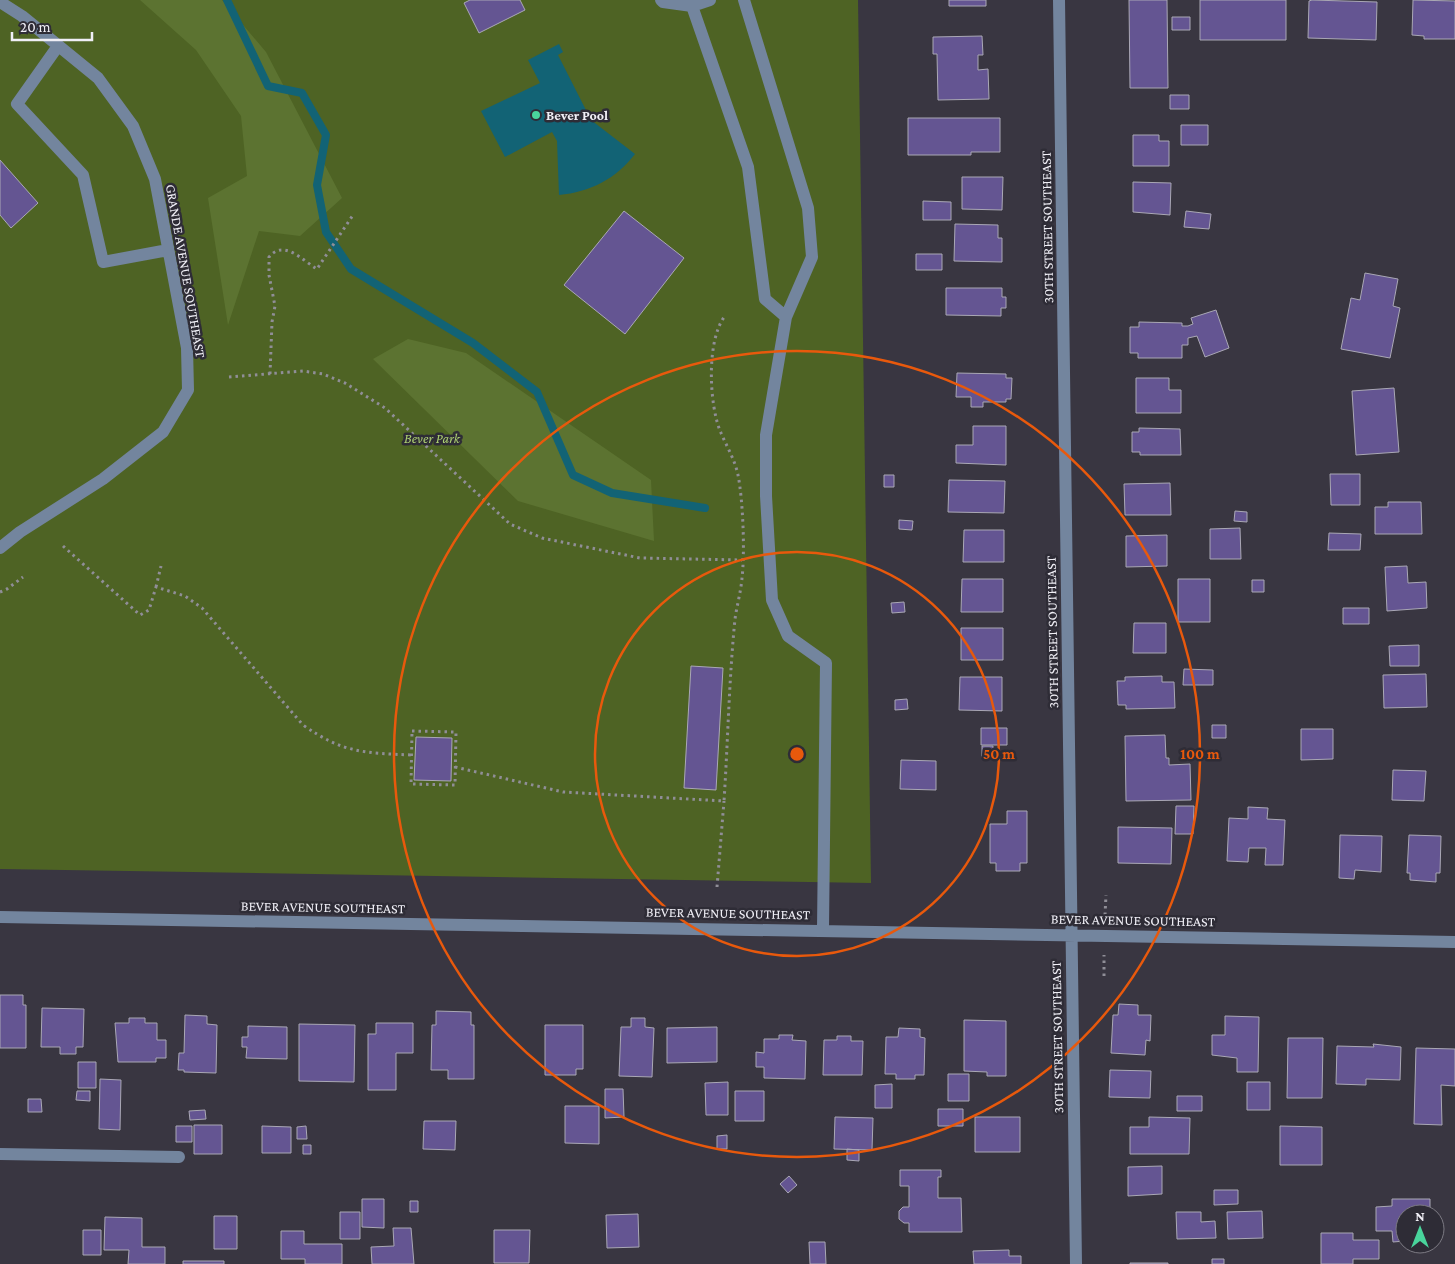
<svg xmlns="http://www.w3.org/2000/svg" width="1455" height="1264" font-family="'Crimson Pro',serif">
<style>
.green{fill:#4e6324}
.forest{fill:#5c7331}
.water{fill:#126375}
.lines{fill:none;stroke-linecap:round;stroke-linejoin:round}
.stream{stroke:#126375;stroke-width:8}
.building{fill:#645592;stroke:#aaa8b5}
.path{stroke:#908e97;stroke-width:3;stroke-dasharray:2.5 4;stroke-linecap:butt}
.minor{stroke:#73859e;stroke-width:12}
.ring{fill:none;stroke:#e8590c;stroke-width:2.5}
.poi-dot{fill:#49d49c;stroke:#2e2c36;stroke-width:2}
.labels{text-anchor:middle;stroke-width:5;stroke-linejoin:round;paint-order:stroke}
.poi-label{font-size:14px;font-weight:bold;fill:#f0eff6;stroke:#2e2c36;text-anchor:start}
.street-label{font-size:14px;fill:#f0eff6;stroke:#2e2c36}
.park-label{font-size:14px;font-style:italic;fill:#add072;stroke:#2e2c36}
.centre{fill:#e8590c;stroke:#2e2c36;stroke-width:2.5}
.ring-label{font-size:15px;text-anchor:middle;font-weight:bold;fill:#e8590c;stroke:#2e2c36;stroke-width:5;stroke-linejoin:round;paint-order:stroke}
</style>
<rect width="100%" height="100%" fill="#393641"/>
<path class="green" d="M0 0H858L871 883 0 869Z"/>
<path class="forest" d="M140 0H222L266 52 342 198 300 236 259 231 228 325 208 198 247 176 241 116 196 50Z
M408 339 466 353 651 480 654 541 518 501 373 359Z"/>
<path class="water" d="M559 44 563 52 558 55 591 120 635 154C616 179 590 192 559 195L557 141 552 132 505 157 481 111 540 83 528 60Z"/>
<g class="lines">
<path class="stream" d="M227 0 268 86 302 93 326 135 317 185 326 232 351 269 473 343 537 392 573 475 612 493 705 508"/>
</g>
<path class="building" d="M470 0H520L525 10 479 33 464 3Z
M949 0H986V6H949Z
M1129 0H1167L1168 88H1130Z
M1200 0H1286V40H1200Z
M1312 0 1377 2 1376 40 1308 38 1309 1Z
M1413 0 1455 1V39H1424V36L1412 35Z
M1172 17H1190V30H1172Z
M982 36 983 55H978V70L988 69 989 99 938 100 937 54H933V37Z
M1170 95H1189V109H1170Z
M908 118H1000V152H971V155H908Z
M1181 125H1208V145H1181Z
M1133 135H1159V141H1169V166H1133Z
M0 160 38 203 11 228 0 215Z
M962 177H1003L1002 210 962 209Z
M1133 182 1171 183 1170 215 1133 212Z
M923 201 951 202V220H923Z
M624 211 684 258 625 334 564 285Z
M1186 211 1211 214 1209 229 1184 227Z
M955 224 998 225V238H1002V262L954 261Z
M916 254H942V270H916Z
M1365 273 1398 279 1393 306 1400 308 1390 358 1341 349 1351 298 1360 300Z
M946 288H1002V297H1006V308H1001V316L946 315Z
M1216 310 1229 348 1205 357 1197 336 1188 338V345H1182V358H1138V353H1130V327H1139V322L1182 323V326H1188L1193 324 1191 318Z
M957 373 1006 374V378H1012L1011 399H1006V402H983V407H971V397H956Z
M1136 378H1169V390H1181V413H1136Z
M1394 388 1399 452 1356 455 1352 391Z
M973 426H1006V465L956 463V445H973Z
M1139 428 1180 429 1181 455H1140V452H1132V432H1139Z
M1330 474H1360V505H1331Z
M884 475H894V487H884Z
M949 480 1005 481 1004 513 948 512Z
M1170 483 1171 515H1125L1124 484Z
M1388 502H1421L1422 534H1375V507H1388Z
M1235 511 1247 512V522L1234 521Z
M899 520 913 521 912 530 899 529Z
M1240 528 1241 559H1210V529Z
M964 530H1004V562H963Z
M1329 533 1361 534 1360 550H1328Z
M1167 535V566L1126 567V536Z
M1407 566 1408 583 1426 582 1427 608 1387 611 1385 567Z
M962 579H1003V612H961Z
M1178 579H1210V622H1178Z
M1252 580H1264V592H1252Z
M904 602 905 612 892 613 891 603Z
M1343 608H1369V624H1343Z
M1134 623H1166V653H1133Z
M961 628H1003V660H961Z
M1419 645V666H1390L1389 646Z
M691 666 723 668 716 790 684 788Z
M1184 669 1213 670V685H1183Z
M1426 674 1427 707 1384 708 1383 675Z
M1162 676V682H1174L1175 708 1126 709V705H1118L1117 681H1125V677Z
M960 677H1002V711L959 710Z
M907 699 908 709 895 710V700Z
M1212 725H1226V738H1212Z
M981 728H1007V745H981Z
M1301 729H1333V759L1301 760Z
M1165 735 1166 758H1169V765L1190 764 1191 800 1126 801 1125 736Z
M416 737 452 738 451 781 414 780Z
M982 746H993V758H982Z
M901 760 936 761V790L900 789Z
M1393 770 1426 771 1424 801 1392 800Z
M1176 806H1194L1193 834H1175Z
M1248 807 1268 808 1267 819 1285 820 1283 865H1265L1266 848H1249L1248 862 1227 861 1229 818 1248 819Z
M1007 811H1027V863H1020V871H996V863H990V824H1007Z
M1118 827 1172 828 1171 864 1118 863Z
M1340 835 1382 836 1381 872 1355 870 1354 879 1339 878Z
M1409 835 1441 836 1440 873H1436V882L1410 880V873H1407Z
M0 995H23V1005H26V1048H0Z
M1119 1004 1138 1005V1015H1151L1150 1041 1146 1040 1145 1055 1111 1053 1113 1015H1118Z
M42 1008 84 1009 83 1047H76V1054H60V1047H41Z
M436 1011 471 1012V1025H474V1079H448V1070H431L432 1025H436Z
M185 1015 207 1016V1024L217 1025 216 1073 184 1072V1070H178L179 1053H184Z
M1225 1016 1259 1017 1258 1072H1237V1058L1212 1055V1035H1225Z
M129 1018H145V1023H157V1040H166V1058H156V1062H118L115 1023H129Z
M631 1018H645V1027L654 1028 652 1077 619 1076 621 1027H631Z
M964 1020 1006 1021V1076H987V1072L964 1071Z
M376 1023H413V1053H396V1090H368V1034H376Z
M299 1024 355 1025 354 1082 299 1081Z
M545 1025H583V1069H576V1075H545Z
M248 1026 287 1027V1059L246 1058 247 1047H242V1037H248Z
M717 1027V1062L667 1063V1028Z
M899 1028 920 1029V1037L925 1038 924 1075H915V1079H896V1074H885L886 1037H898Z
M779 1035H793L792 1040 806 1041 805 1079 764 1078V1067H756V1052L764 1053V1039H779Z
M837 1036H851V1041H863L862 1075H823L824 1040H837Z
M1288 1038H1323L1322 1098H1287Z
M1373 1044 1401 1047 1400 1080 1366 1079V1085L1336 1084 1337 1046 1374 1047Z
M1416 1048 1455 1049V1086L1441 1085 1442 1125 1414 1124Z
M78 1062H96V1088H78Z
M1110 1070 1151 1071 1150 1098 1109 1097Z
M948 1074H969V1101H948Z
M100 1079 121 1080 120 1130 99 1129Z
M728 1082V1115H706L705 1083Z
M1247 1082H1270V1110H1247Z
M892 1084V1108H875V1085Z
M605 1089H623L624 1117 605 1118Z
M77 1091H90V1101L76 1100Z
M735 1091H764V1121H735Z
M1177 1096H1202V1111H1177Z
M28 1099H41L42 1112H28Z
M565 1106H599V1144L565 1143Z
M938 1109H963V1126H938Z
M205 1110 206 1119 190 1120 189 1111Z
M835 1117 873 1118 872 1150 834 1149Z
M975 1117H1020V1152H975Z
M1149 1117 1190 1118 1189 1154H1130V1127H1149Z
M424 1121H456L455 1150 423 1149Z
M194 1125H222V1154H194Z
M176 1126H192V1142H176Z
M262 1126 291 1127V1153H262Z
M306 1126 307 1139H297V1127Z
M1280 1126 1322 1127V1165H1280Z
M727 1135V1149H717V1136Z
M303 1145H311V1154H303Z
M847 1149 859 1150V1161L847 1160Z
M1162 1166V1194L1128 1196V1167Z
M900 1170H941V1177H938V1198H961L962 1232H909V1223H904L899 1219V1211L903 1207H909V1186H900Z
M789 1176 797 1185 788 1193 780 1184Z
M1214 1190H1238V1204L1214 1205Z
M362 1199H384V1228L362 1227Z
M1392 1199H1430V1214H1405V1241L1393 1242 1392 1231H1376V1207L1392 1206Z
M410 1201H418V1212H410Z
M1262 1211 1263 1238 1228 1239 1227 1212Z
M340 1212H360V1239H340Z
M1176 1212H1201V1222L1215 1221 1216 1238 1177 1239Z
M638 1214 639 1247 607 1248 606 1215Z
M214 1216H237V1249H214Z
M105 1217 142 1218V1247H165V1264H128L129 1250H104Z
M393 1228H411L414 1264H372L371 1247 394 1246Z
M83 1230H101V1255H83Z
M494 1230H530L529 1263H494Z
M281 1231H304V1244H342V1264H305V1259H281Z
M1321 1233H1353V1240H1379V1259H1353V1264H1321Z
M809 1242H825L826 1264H810Z
M1009 1250V1256H1021V1264H974L973 1251Z
M1212 1259H1224V1264H1212Z
M183 1261H224V1264H183Z
M1130 1263H1168V1264H1130Z"/>
<g class="lines">
<path class="path" d="M270 374 272 322 275 306 269 275V257C284 239 302 260 317 269L353 215
M229 377 303 371 323 374 345 383 385 408 510 524 542 538 640 558 742 560
M63 546 140 615 149 610 156 587 185 596 202 608 303 725C343 753 364 753 412 755
M156 587 161 566
M0 592 7 589 23 577
M412 731 456 732 455 785 411 784Z
M455 767 563 792 724 801C728 740 729 679 735 619 737 605 741 591 742 578 745 552 743 500 738 475 735 460 727 447 721 433 709 406 706 340 725 316
M717 887 724 801
M1105 915 1106 895
M1104 976V955"/>
<path class="minor" d="M661 0 663 2 692 6
M710 0 692 6 748 167 765 299 786 317
M744 0 808 208 812 257 786 317 766 435V496L772 600 788 636 826 663 823 929
M1059 0 1076 1264
M0 2 22 16 98 78 133 126 155 179 187 348 188 390 163 432 103 479 20 532 0 548
M58 46 17 104 83 175 103 262 168 250
M0 917 1455 942
M0 1154 179 1157"/>
</g>
<g class="ring">
<circle cx="797" cy="754" r="202"/>
<circle cx="797" cy="754" r="403"/>
</g>
<circle class="poi-dot" cx="536" cy="115" r="5"/>
<g class="labels">
<g class="poi-label">
<text x="546" y="120">Bever Pool</text>
</g>
<g class="street-label">
<text transform="translate(1047 227) rotate(-91)" y="5">30TH STREET SOUTHEAST</text>
<text transform="translate(186 271) rotate(80)" y="5">GRANDE AVENUE SOUTHEAST</text>
<text transform="translate(1052 632) rotate(-91)" y="5">30TH STREET SOUTHEAST</text>
<text transform="translate(323 907) rotate(1)" y="5">BEVER AVENUE SOUTHEAST</text>
<text transform="translate(728 913) rotate(1)" y="5">BEVER AVENUE SOUTHEAST</text>
<text transform="translate(1133 920) rotate(1)" y="5">BEVER AVENUE SOUTHEAST</text>
<text transform="translate(1057 1037) rotate(-91)" y="5">30TH STREET SOUTHEAST</text>
</g>
<g class="park-label">
<text x="432" y="443">Bever Park</text>
</g>
</g>
<circle cx="797" cy="754" r="8" class="centre"/>
<g class="ring-label">
<text x="999" y="759">50 m</text>
<text x="1200" y="759">100 m</text>
</g>
<g transform="translate(1420 1229)"><circle r="24" fill="#2e2c36" stroke="#7c7a83"/>
<path d="M0-4L9 19L0 12L-9 19Z" fill="#49d49c"/>
<text y="-8" font-size="14" font-weight="bold" text-anchor="middle" fill="#f0eff6">N</text>
</g>
<path d="M12 32v8h80v-8" fill="none" stroke="#f0eff6" stroke-width="2.5"/>
<text x="20" y="32" font-size="15" fill="#f0eff6" stroke="#2e2c36" stroke-width="4" paint-order="stroke">20 m</text>
</svg>
